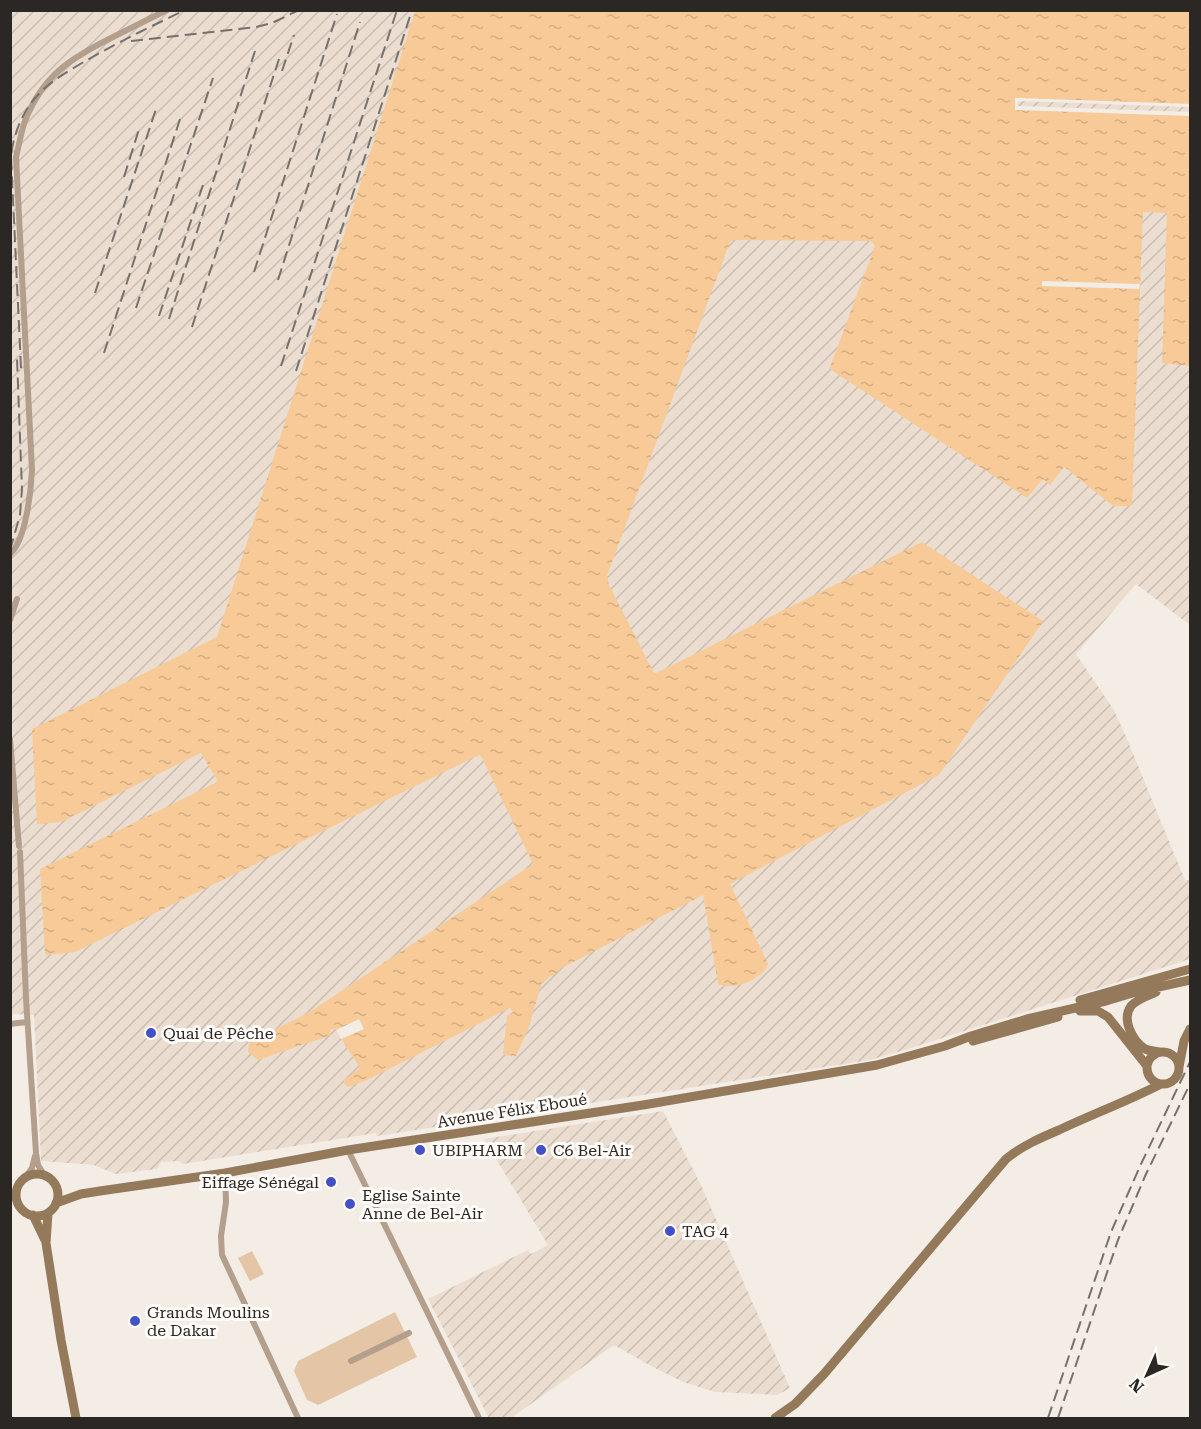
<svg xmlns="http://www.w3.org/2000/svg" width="1201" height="1429" font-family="'Roboto Serif',serif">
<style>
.industrial{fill:url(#industrial-furrows)}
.park{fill:#e4c6a6}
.water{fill:url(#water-ripples)}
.pier{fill:#f4ede5}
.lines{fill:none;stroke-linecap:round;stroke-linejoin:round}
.street{stroke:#b39f8b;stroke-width:6}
.secondary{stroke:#95795b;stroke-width:9}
.rail{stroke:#76716c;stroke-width:2;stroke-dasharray:12 6;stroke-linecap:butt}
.poi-dot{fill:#4252c6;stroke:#fefbf8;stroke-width:2}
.labels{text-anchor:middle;stroke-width:6;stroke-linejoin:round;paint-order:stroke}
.poi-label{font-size:16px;fill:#2a2724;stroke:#fefbf8;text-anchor:start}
.street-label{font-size:16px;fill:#2a2724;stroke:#fefbf8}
</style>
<defs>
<pattern id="industrial-furrows" width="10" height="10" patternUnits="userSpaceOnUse" patternTransform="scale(1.5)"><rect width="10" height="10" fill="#ebded1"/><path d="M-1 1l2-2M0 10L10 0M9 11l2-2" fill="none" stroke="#cabeb3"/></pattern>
<pattern id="water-ripples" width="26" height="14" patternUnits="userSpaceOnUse" patternTransform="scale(1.5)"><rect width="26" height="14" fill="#f7ca98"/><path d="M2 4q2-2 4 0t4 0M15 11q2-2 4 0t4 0" fill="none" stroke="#d4ae83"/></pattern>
</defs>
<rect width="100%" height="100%" fill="#f4ede5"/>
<path class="industrial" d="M10 11H1190V625L1136 584 1076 654 1114 710 1127 739 1185 880H1190V959L908 1049 870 1060 377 1136 376 1133 183 1164 178 1161 161 1162 157 1169 115 1174 94 1165 41 1161 34 1015 10 1014Z
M663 1111 701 1185 790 1388 777 1395 715 1392 683 1382 651 1366 614 1345 511 1418H489L428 1299 528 1250 531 1254 548 1245 484 1139Z"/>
<path class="park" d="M252 1251 264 1274 250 1281 238 1258Z
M395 1312 417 1357 318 1405 307 1400 294 1371 298 1361Z"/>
<path class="water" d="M415 11H1190V104L1016 98 1015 109 1190 115V366L1162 363 1167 214 1165 213 1143 212 1132 504 1130 506H1113L1064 467 1050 485 1043 479 1027 498 831 370 830 367 875 246 871 241 734 240 730 242 607 576 609 585 654 673H656L922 542 1043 621 939 775 730 884 768 964C765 975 747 984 735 986 731 986 725 986 720 985L718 984 703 895 558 970V973L549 977 541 985 529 1027 516 1056 504 1055 503 1053 507 1016 513 1012 510 1008 367 1080 348 1087 344 1084V1080L360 1068 334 1028 330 1031 331 1035 258 1060 248 1052 249 1042 308 1013 533 864 481 756 479 755 75 952 46 955 45 953 40 869 215 783 217 780 201 753 61 822 37 824 32 729 217 637Z"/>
<path class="pier" d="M1015 98 1190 104V107L1018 101V106L1190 112V116L1015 110Z
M1042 281 1140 284 1139 289 1042 286Z
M359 1019 364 1029 341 1039 336 1030Z"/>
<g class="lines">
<path class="street" d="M10 554C26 540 31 491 32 470L16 157C19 145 21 132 25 121 43 75 71 58 113 37 131 28 149 19 167 10
M10 620 17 599
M10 739 19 846
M20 852 26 998 36 1153 38 1165 45 1176
M10 1024 27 1022
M348 1150 479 1418
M225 1173 226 1202 221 1236 222 1255 298 1418
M25 1178 32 1168 35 1156
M351 1361 409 1333"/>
<path class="secondary" d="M1156 992C1148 996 1137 999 1131 1006 1121 1020 1133 1041 1145 1049 1150 1051 1155 1051 1160 1052
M1080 1000 1190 969
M1080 1011H1098L1108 1017 1147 1066
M973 1041 1058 1017
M1147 1068a16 16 0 1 1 32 0a16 16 0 1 1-32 0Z
M1179 1067 1184 1041 1190 1029
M16 1195a21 21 0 1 1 42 0a21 21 0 1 1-42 0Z
M56 1203 81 1194 100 1191 225 1173 348 1150 643 1105 877 1065 945 1046 971 1036 1027 1019 1106 1001 1136 992 1190 980
M48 1213 46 1243 61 1340 76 1418
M33 1215 45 1240
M775 1418 795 1404 824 1374 1006 1159C1022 1146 1040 1138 1059 1130 1093 1114 1128 1101 1161 1084"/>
<path class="rail" d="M131 41 256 27 272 23 299 10
M282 71 294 35
M124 177 140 126
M254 272 337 14
M278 280 360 22
M95 293 156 109
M136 308 213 78
M159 316 204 182
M169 319 255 51
M192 327 279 59
M104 353 181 116
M281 366 397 10
M21 368 11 157C13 136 21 115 35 98 48 83 65 73 82 63 116 43 150 27 185 10
M296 371 412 10
M10 550 20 515 22 489 17 359
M1048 1418 1111 1232 1141 1164 1190 1062
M1058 1418 1118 1240 1146 1174 1190 1084"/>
</g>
<g class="poi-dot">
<circle cx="151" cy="1033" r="6"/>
<circle cx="420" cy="1150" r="6"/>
<circle cx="541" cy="1150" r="6"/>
<circle cx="331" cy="1182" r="6"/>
<circle cx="350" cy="1204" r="6"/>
<circle cx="670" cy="1231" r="6"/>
<circle cx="135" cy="1321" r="6"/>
</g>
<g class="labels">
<g class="poi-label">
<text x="163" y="1039">Quai de Pêche</text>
<text x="432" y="1156">UBIPHARM</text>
<text x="553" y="1156">C6 Bel-Air</text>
<text x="319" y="1188" text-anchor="end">Eiffage Sénégal</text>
<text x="362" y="1201">Eglise Sainte<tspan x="362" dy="18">Anne de Bel-Air</tspan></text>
<text x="682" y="1237">TAG 4</text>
<text x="147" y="1318">Grands Moulins<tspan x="147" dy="18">de Dakar</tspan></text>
</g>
<g class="street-label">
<text transform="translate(512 1110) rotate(-9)" y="6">Avenue Félix Eboué</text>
</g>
</g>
<rect width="1201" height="1429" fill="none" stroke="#2a2724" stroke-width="24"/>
<g transform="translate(1147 1375) rotate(225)" stroke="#fefbf8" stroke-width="4.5" paint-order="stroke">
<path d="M0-4.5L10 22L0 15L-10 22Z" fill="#2a2724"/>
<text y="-9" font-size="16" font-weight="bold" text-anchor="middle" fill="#2a2724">N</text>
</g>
</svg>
